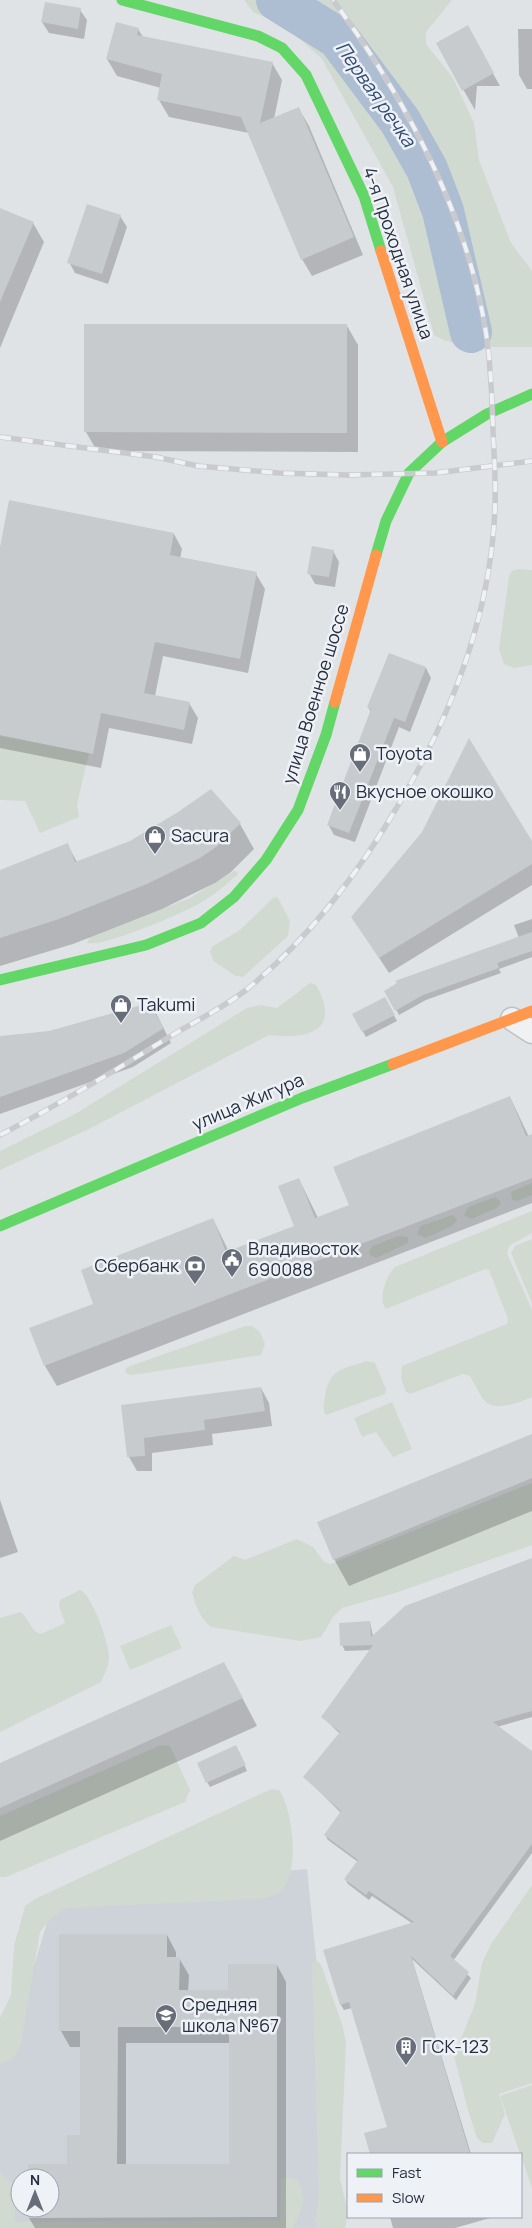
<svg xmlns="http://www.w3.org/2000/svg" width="532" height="2228" font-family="Manrope,sans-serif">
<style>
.built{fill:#ced2d9;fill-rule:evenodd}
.green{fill:#d0dad1}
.shadow{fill:#0003;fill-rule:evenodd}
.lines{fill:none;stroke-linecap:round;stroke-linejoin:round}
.river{stroke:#aebed2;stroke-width:42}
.building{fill:#c8cbce;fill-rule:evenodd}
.street-casing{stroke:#bec1c4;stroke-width:25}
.street{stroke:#f0f1f2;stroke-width:22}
.fast{stroke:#63d668;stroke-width:11}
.slow{stroke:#ff974d;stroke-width:11}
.rail-casing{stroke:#c9cacd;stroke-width:5.5}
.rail{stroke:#eef1f6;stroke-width:4;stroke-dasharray:11;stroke-linecap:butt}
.labels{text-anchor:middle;stroke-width:5;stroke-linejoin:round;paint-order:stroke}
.street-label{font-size:18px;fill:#272f3f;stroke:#eef1f6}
.poi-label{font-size:18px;fill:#272f3f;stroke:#eef1f6;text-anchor:start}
.water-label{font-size:19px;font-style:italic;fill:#314c74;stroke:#eef1f6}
</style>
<rect width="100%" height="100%" fill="#e0e3e6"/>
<path class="built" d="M307 1869 317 1967 326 2228H0V2024L28 1987 50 1912 68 1905 285 1871ZM20 2178H50V2208H20Z"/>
<path class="green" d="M244 0H452L426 32V44L453 78 474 123 479 160 511 243 532 271V347C507 347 454 349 434 335L393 187 322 59 287 27 253 12Z
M518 569 532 570V665L514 668 504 664 499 649 509 576 512 571Z
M0 736 89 753 77 804 79 817 40 833 25 801 0 800Z
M234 871 238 872 237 875C224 887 209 899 193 907 175 916 104 947 87 943L90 937 190 898Z
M274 897 278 898 290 921 288 936 243 977 236 976 213 961 210 951 213 946 240 930Z
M310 983 316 985C342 1030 309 1040 269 1035L89 1129 0 1170V1151L75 1114 247 1008 260 1005 277 1008Z
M532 1183V1195L517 1201 512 1200 511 1192Z
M495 1197 501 1202 497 1208 471 1219 464 1215 468 1207Z
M532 1211V1233L510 1245 507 1253 532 1310V1397C521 1402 498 1411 487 1403 480 1397 475 1384 470 1376L463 1374 410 1394 406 1392 401 1379 402 1366 507 1324 508 1319 489 1270 485 1269 386 1309C377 1299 387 1275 395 1267Z
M453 1215 457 1220 452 1226 425 1238 417 1234 421 1226Z
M398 1236 408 1237V1243L376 1258 370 1255 369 1251 373 1246Z
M532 1239V1303L511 1253 515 1246Z
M245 1326H252L260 1332 265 1344 261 1355 146 1373 130 1375 125 1372 126 1368 130 1366Z
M366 1361 375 1363 386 1389 385 1394 326 1415C322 1410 324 1403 325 1396 330 1368 341 1370 366 1361Z
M392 1402 412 1449 393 1457 376 1432 362 1437 354 1418Z
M532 1483V1545L395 1593 342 1608 333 1617 321 1637 301 1641 211 1627C200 1618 195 1605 192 1592L195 1585 234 1556 245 1560 297 1539 313 1547 324 1562 330 1564Z
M80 1590C92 1594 109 1644 109 1656 109 1666 105 1673 101 1682L0 1732V1618L20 1612C30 1618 30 1631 41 1634L65 1623 59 1606 60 1600Z
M171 1625 182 1648 130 1670 120 1646Z
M161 1745 170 1746 190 1790 185 1802 6 1877H0V1816Z
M271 1789 279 1790C293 1809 301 1874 280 1892 276 1895 267 1897 262 1899L66 1908 52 1917 40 1932 21 2044 14 2059 0 2064V2018L11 1995 14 1946 25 1906 35 1899Z
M532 1885V2083L499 2094 505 2114 492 2143H483L477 2138 468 2110 454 2056 475 2004 482 1963 491 1944Z
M314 1961 319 1962 322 1967 343 2027 346 2043 340 2179 348 2212 345 2228H317L315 2220 319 2196 312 1965Z
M532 2085V2188L500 2096Z
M0 2173 14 2185 15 2221 18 2222 280 2220 281 2179 288 2177 297 2180C309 2198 302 2211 292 2228H0Z"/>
<path class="shadow" d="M80 10 87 20 84 39 49 33 42 22Z
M467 27 500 86H477L475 110 437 44Z
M138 29 143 37 272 63 282 80 274 119 299 109 309 126 363 255 312 276 302 259 249 133 169 117 159 100 161 88 117 76 107 59Z
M518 29H532V89H527L519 75Z
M0 209 33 223 44 242 0 348Z
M120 216 127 227 108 284 75 273 69 262Z
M86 325 347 326 358 345V452L97 451 86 432Z
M174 534 182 549 180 559 256 574 265 589 248 673 163 656 155 696 189 703 198 718 192 744 109 728 101 768 0 748V553Z
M333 551 339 562 335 587 315 584 309 573Z
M389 654 426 668 431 678 410 732 399 727 355 842 334 835 328 824 371 712 368 707Z
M211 790 240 824 254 849 231 872 215 883 162 909 73 944 0 966V871L67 844 77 862 131 842 179 813Z
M532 843V885L389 973 353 918Z
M532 919V957L499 969 501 973 426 1000 399 1015 386 991 398 984 519 938 514 925Z
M385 999 397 1021 366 1037 354 1015Z
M151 1003 171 1043 133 1067 0 1114V1118V1038L50 1032Z
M510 1097 529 1137 532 1138V1203L57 1386 45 1366 95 1304 213 1219 229 1252 295 1227 299 1179 318 1218 350 1206Z
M261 1388 269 1403 272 1426 212 1434 213 1445 152 1453V1471H137L129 1457 122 1407Z
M532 1436V1511L349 1586 334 1559Z
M0 1500 18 1552 0 1558Z
M532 1559V1717L497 1727 532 1752V1853L453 1961 471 1978 456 2000 412 1959 471 2154H371L365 2134 388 2128 352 2008 344 2010 341 2005 325 1951 413 1924 372 1896 369 1900 348 1884 345 1879 358 1862 328 1840 325 1835 341 1813 305 1777 340 1734 323 1717 371 1650 345 1651 342 1645 370 1622 373 1636Z
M224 1663 257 1726 0 1841V1765Z
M239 1752 247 1771 210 1787 207 1782Z
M167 1935 176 1952V1958H179L189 1975 188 1992H229L277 1965 286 1982V2228H35L29 2218V2208H50V2178H29L68 2166 81 2136V2047H70L61 2031ZM126 2043H231L230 2165 126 2166Z
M390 2217H490V2218L455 2228H393Z"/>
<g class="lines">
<path class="river" d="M277 0 338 38 400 121 427 169 443 211 471 332"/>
</g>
<path class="building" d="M45 2 81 8 78 29 41 22Z
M116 22 139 28 137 35 273 62 260 123 299 107 354 237 301 260 241 117 157 100 162 74 106 59Z
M468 25 494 73 462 91 436 43Z
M87 204 121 215 102 274 67 263Z
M0 208 34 222 0 302Z
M84 324H347V433L84 432Z
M9 500 174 533 170 555 257 572 240 659 155 642 144 693 190 702 184 730 101 713 93 754 0 735V547Z
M312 546 334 550 329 577 307 574Z
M389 653 426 667 405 722 394 718 349 833 327 825 371 709 367 707Z
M469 738 532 841V864L379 958 351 917 422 832Z
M211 789 241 823 216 847 200 858 147 884 59 919 0 938V870L68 843 75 862 130 841 178 812Z
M532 932V951L497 963 499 968 423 995 395 1011 384 991 397 983 395 981Z
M385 997 395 1015 362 1032 352 1014Z
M152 1002 156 1015 164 1028 124 1053 0 1097V1036L49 1031Z
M510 1096 526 1136 532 1134V1178L44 1366 29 1328 93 1304 81 1270 213 1218 226 1252 294 1226 278 1186 299 1178 315 1218 349 1205 333 1167Z
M261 1387 265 1411 204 1420 205 1430 144 1438 145 1456 127 1457 121 1405Z
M532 1434V1478L333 1560 317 1522Z
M532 1558V1711L493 1722 532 1751V1844L450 1956 469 1972 453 1996 411 1956 470 2154H370L364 2133 387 2127 349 2002 340 2005 323 1950 414 1922 369 1891 366 1895 344 1879 358 1860 324 1835 341 1811 303 1777 340 1732 321 1717 373 1645 340 1646 339 1623 370 1621 371 1637 405 1606Z
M224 1662 243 1698 0 1808V1763Z
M236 1745 246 1765 206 1783 197 1763Z
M59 1934H167V1957H180L179 1990H228V1964H277V2217L28 2218V2208H50V2178H28V2164H67V2135H80V2031H59ZM118 2027H229V2164H117Z"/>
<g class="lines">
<g class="street-casing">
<path id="street" d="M512 1019 532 1032"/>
</g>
<use href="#street" class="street"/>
<path class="fast" d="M122 0 258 36 282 48 306 75 364 196 381 251
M376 555 386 521 409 473 442 442 487 414 532 394
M0 980 146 945 201 923 234 897 266 860 298 810 326 735 335 702
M0 1226 302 1098 393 1064"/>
<path class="slow" d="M381 251 442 442
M335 702 376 555
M393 1064 532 1011"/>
<g class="rail-casing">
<path id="rail" d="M0 437 156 457 198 466 279 473 348 475 435 473 532 461
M0 1135C58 1105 113 1072 169 1037 194 1022 223 1008 246 990 309 939 360 871 400 802 453 712 491 613 495 507 496 481 494 456 493 430 492 398 491 365 486 333 467 212 405 98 333 0"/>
</g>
<use href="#rail" class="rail"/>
</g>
<defs>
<g id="shop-pin" transform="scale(1.125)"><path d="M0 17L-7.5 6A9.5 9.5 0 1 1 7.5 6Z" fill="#686e79" stroke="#eef1f6"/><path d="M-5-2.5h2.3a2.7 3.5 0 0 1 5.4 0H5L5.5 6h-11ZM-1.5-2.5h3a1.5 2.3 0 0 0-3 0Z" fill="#fff"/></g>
<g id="restaurant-pin" transform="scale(1.125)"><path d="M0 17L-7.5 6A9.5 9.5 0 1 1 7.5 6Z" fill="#686e79" stroke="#eef1f6"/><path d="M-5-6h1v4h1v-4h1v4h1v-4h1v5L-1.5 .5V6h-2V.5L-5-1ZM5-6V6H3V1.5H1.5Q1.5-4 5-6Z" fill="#fff"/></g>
<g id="civic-pin" transform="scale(1.125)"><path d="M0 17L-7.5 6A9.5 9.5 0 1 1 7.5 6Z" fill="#686e79" stroke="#eef1f6"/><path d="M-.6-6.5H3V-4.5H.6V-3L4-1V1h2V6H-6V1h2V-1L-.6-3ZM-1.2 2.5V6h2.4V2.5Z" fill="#fff"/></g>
<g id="bank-pin" transform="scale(1.125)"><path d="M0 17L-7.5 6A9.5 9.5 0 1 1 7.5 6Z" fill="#686e79" stroke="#eef1f6"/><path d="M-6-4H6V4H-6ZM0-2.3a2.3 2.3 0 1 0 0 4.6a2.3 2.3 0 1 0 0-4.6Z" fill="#fff"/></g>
<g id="school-pin" transform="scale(1.125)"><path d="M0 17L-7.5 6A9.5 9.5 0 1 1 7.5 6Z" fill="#686e79" stroke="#eef1f6"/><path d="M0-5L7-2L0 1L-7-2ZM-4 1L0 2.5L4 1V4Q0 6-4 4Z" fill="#fff"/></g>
<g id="building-pin" transform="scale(1.125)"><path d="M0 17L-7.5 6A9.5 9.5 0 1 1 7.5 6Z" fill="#686e79" stroke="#eef1f6"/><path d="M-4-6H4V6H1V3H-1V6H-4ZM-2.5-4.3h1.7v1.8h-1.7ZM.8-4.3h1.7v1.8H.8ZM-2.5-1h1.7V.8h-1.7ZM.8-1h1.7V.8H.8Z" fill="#fff"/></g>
</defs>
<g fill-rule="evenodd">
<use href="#shop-pin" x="360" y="754"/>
<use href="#restaurant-pin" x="340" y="792"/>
<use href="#shop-pin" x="155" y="836"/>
<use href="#shop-pin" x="121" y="1005"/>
<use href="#civic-pin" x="232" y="1259"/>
<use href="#bank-pin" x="195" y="1266"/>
<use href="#school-pin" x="166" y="2015"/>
<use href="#building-pin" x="406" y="2047"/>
</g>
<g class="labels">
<g class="street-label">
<text transform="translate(398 253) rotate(71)" y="6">4-я Проходная улица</text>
<text transform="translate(316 694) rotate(-73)" y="6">улица Военное шоссе</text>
<text transform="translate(248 1102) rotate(-23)" y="6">улица Жигура</text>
</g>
<g class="poi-label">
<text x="376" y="760">Toyota</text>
<text x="356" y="798">Вкусное окошко</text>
<text x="171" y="842">Sacura</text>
<text x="137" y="1011">Takumi</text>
<text x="248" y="1255">Владивосток<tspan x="248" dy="21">690088</tspan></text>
<text x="179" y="1272" text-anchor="end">Сбербанк</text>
<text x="182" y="2011">Средняя<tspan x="182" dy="21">школа №67</tspan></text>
<text x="422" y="2053">ГСК-123</text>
</g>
<g class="water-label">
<text transform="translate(376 94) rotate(55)" y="7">Первая речка</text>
</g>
</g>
<rect x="347" y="2153" width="175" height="65" fill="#eef1f6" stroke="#9ea3ad"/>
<rect x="357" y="2169" width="25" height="8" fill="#63d668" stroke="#9ea3ad"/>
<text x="392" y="2178" font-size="15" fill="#272f3f">Fast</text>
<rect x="357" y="2194" width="25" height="8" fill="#ff974d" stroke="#9ea3ad"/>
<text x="392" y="2203" font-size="15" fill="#272f3f">Slow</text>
<g transform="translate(35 2193)"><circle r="24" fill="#eef1f6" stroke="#9ea3ad"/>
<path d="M0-4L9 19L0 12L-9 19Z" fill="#686e79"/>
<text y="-8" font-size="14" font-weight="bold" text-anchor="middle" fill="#272f3f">N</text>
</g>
</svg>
